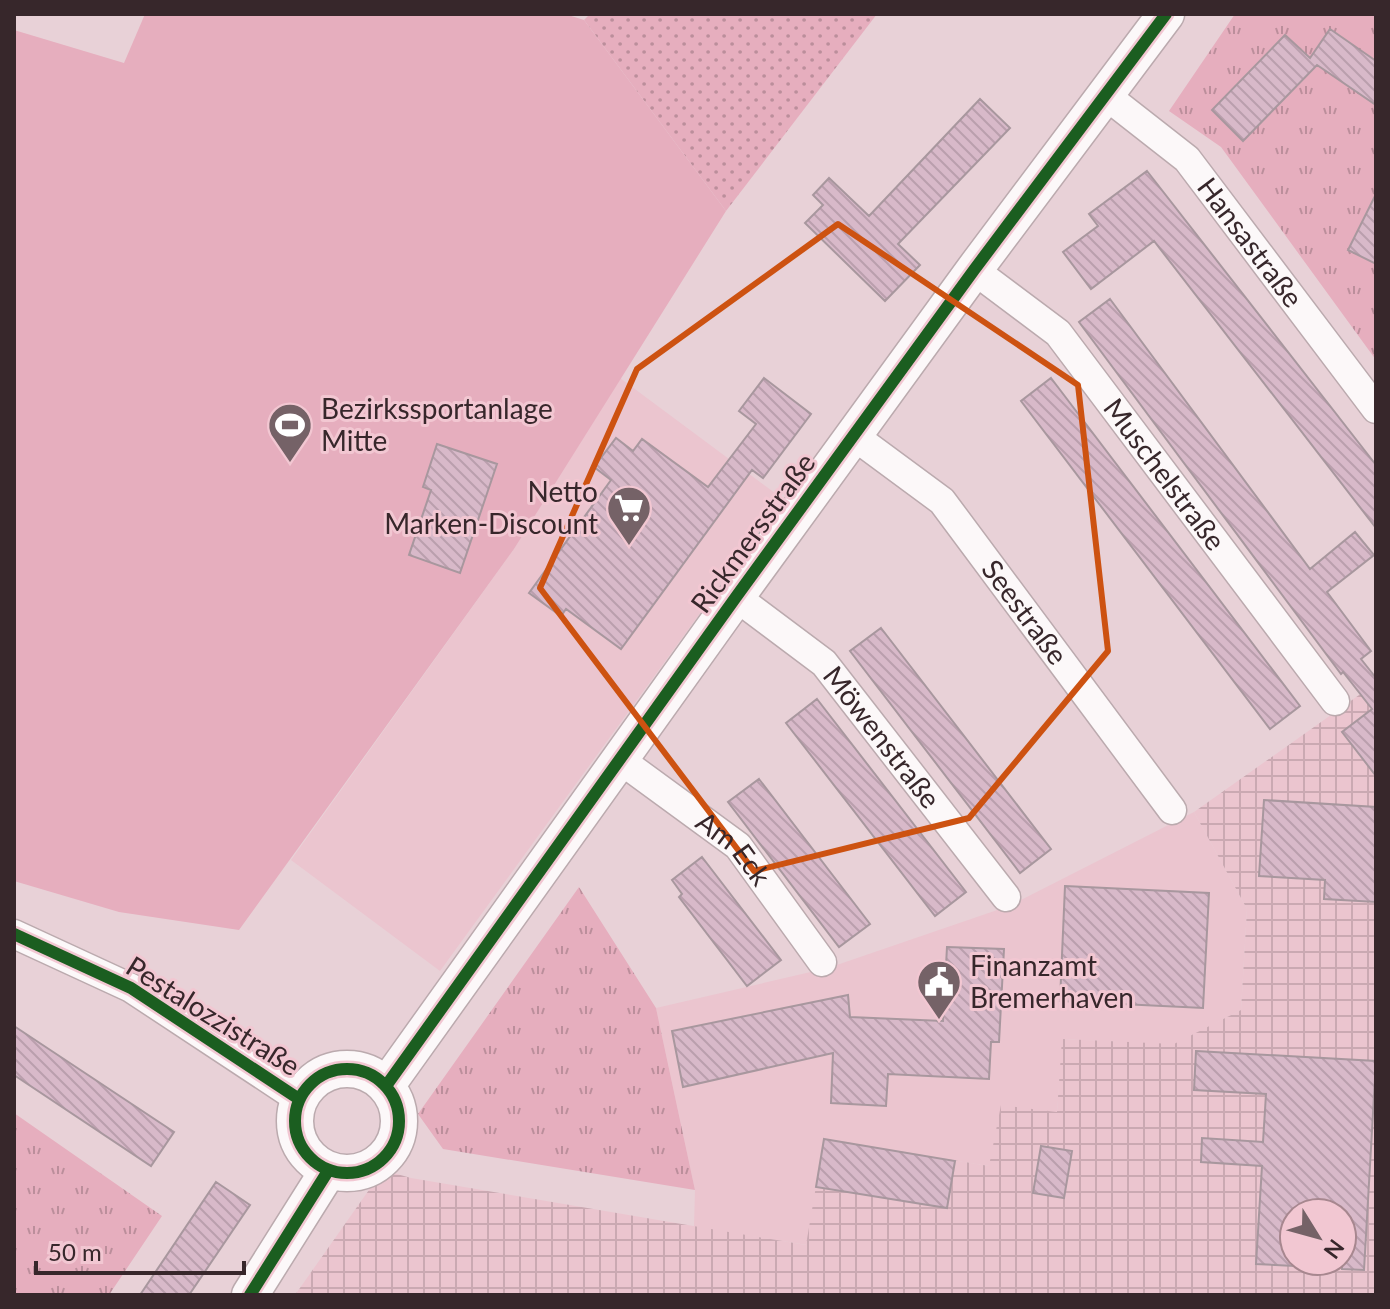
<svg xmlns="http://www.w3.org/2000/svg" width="1390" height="1309" font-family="Lato,sans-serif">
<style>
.built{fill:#ebc5cf}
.industrial{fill:url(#industrial-grid);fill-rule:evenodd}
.grass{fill:url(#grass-tufts)}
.garden{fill:url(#garden-dots)}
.pitch{fill:#e6aebe}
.building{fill:url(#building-back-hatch);stroke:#a8979e;stroke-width:2}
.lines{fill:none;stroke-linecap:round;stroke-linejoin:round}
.minor-casing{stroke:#bbaaae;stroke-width:31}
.major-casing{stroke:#bbaaae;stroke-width:39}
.minor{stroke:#fcf8f9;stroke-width:28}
.major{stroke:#fcf8f9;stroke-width:36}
.cycleway-casing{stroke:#f2c7d2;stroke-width:17}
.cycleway{stroke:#1b5e20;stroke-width:12}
.marked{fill:none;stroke:#cd5211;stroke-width:6;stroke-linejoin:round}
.labels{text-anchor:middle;stroke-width:6;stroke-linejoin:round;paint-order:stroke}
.street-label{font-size:28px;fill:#37272b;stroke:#f2c7d2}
.poi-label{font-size:28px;fill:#37272b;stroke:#f2c7d2;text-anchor:start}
</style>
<defs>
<pattern id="industrial-grid" width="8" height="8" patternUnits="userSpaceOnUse" patternTransform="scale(2)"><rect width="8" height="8" fill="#ebc5cf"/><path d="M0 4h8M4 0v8" fill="none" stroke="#caa9b2"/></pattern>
<pattern id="grass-tufts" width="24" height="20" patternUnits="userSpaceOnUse" patternTransform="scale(2)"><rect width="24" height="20" fill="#e6aebe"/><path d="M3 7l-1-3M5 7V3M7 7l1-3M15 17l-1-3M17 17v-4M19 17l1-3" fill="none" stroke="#bb8e9b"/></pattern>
<pattern id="garden-dots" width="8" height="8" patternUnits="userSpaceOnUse" patternTransform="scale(2)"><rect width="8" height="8" fill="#e6aebe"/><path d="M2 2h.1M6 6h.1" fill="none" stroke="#bb8e9b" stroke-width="1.8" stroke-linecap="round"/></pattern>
<pattern id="building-back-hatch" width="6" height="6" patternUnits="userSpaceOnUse" patternTransform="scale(2)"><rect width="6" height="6" fill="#d8b9c9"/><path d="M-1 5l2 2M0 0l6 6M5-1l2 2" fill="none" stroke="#ba9fad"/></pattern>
</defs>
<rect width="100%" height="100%" fill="#e8d1d7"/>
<path class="built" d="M620 378 783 499 440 971 291 860 514 549Z
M1194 812 1247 909 1241 1010 1174 1045 1063 1039 1057 1112 989 1166 824 1140 807 1245 694 1227 695 1190 656 1008 828 968 1009 906Z"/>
<path class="industrial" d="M1376 683V1295H295L383 1170 411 1178 806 1245 824 1139 989 1166 1001 1105 1057 1112 1062 1039 1174 1044 1241 1010 1247 909 1194 812ZM1294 1213H1342V1261H1294Z"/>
<path class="grass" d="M1235 14H1376V360L1221 147 1169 111Z
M579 887 656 1008 695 1190 443 1149 418 1114Z
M14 1113 162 1216 109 1295H14Z"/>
<path class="garden" d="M590 14H877L726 211 584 20Z"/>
<path class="pitch" d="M145 14H565L584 20 726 211 514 549 239 930 119 912 14 881V30L124 63Z"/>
<path class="building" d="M1330 29 1376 61V105L1317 65 1243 141 1212 110 1285 35 1310 58Z
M980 99 1010 128 898 244 920 265 885 301 805 223 823 205 813 195 829 178 869 216Z
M1147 171 1376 465V528L1154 241 1091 289 1063 252 1098 226 1089 214Z
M1376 194V264L1348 250Z
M1110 299 1310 569 1355 532 1374 555 1327 592 1371 651 1361 659 1376 678V776L1342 732 1372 709 1343 672 1341 674 1079 322Z
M764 378 811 414 763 478 752 470 621 649 566 609 561 616 529 593 611 480 594 467 616 438 633 451 642 439 708 487 756 424 739 411Z
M1051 378 1300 706 1270 729 1021 401Z
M437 444 497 464 460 573 409 555 431 490 423 487Z
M881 628 1051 849 1020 873 850 651Z
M817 699 966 892 935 916 786 723Z
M759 779 870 924 839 947 728 802Z
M1264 800 1376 807V902L1324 899 1325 880 1259 876Z
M702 857 781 960 747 986 679 897 682 894 672 880Z
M1065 886 1209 893 1203 1008 1060 1001Z
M947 947 1004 949 999 1042H991L989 1079 888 1074 886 1106 831 1103 833 1053 683 1087 672 1031 848 995 850 1017 943 1021Z
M14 1026 174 1132 151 1166 14 1075Z
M1196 1051 1376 1061 1364 1270 1342 1269V1213H1294V1266L1256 1264 1262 1166 1201 1162 1202 1138 1263 1142 1266 1094 1194 1090Z
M824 1139 955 1161 947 1208 816 1187Z
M1041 1146 1072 1151 1064 1198 1033 1193Z
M216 1182 250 1205 189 1295H140Z"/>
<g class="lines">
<g class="minor-casing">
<g id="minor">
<path id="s1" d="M1104 94 1187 159 1376 409"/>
<path id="s2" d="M974 270 1058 333 1335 701"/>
<path id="s3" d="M854 436 942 501 1172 810"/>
<path id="s4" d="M736 597 824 663 1006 897"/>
<path id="s5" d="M619 759 738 846 822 962"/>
<path d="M14 934 131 988 299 1099"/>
</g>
</g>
<g class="major-casing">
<path id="major" d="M295 1121a52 52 0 1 1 104 0a52 52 0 1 1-104 0Z
M386 1086 736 597 974 270 1166 14
M250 1295 328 1171"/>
</g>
<use href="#minor" class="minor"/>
<use href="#major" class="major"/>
<g class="cycleway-casing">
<path id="cycleway" d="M14 934 131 988 299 1099
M295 1121a52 52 0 1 1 104 0a52 52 0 1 1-104 0Z
M386 1086 736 597 974 270 1166 14
M250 1295 328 1171"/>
</g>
<use href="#cycleway" class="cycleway"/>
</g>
<path class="marked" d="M838 224 1078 385 1108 651 969 818 754 871 540 588 637 369Z"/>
<defs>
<g id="stadium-pin" transform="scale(2.3)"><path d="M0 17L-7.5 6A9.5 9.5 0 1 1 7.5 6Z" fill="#756267" stroke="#f2c7d2"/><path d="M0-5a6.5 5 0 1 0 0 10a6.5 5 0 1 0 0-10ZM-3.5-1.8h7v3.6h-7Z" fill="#fff"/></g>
<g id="supermarket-pin" transform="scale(2.3)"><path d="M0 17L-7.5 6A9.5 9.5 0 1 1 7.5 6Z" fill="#756267" stroke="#f2c7d2"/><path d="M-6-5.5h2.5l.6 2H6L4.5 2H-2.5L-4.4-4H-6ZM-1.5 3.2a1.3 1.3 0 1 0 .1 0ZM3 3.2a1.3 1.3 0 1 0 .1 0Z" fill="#fff"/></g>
<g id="civic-pin" transform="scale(2.3)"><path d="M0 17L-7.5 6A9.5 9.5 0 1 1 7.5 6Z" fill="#756267" stroke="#f2c7d2"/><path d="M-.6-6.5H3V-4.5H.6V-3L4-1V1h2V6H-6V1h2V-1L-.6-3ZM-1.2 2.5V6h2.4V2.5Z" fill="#fff"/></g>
</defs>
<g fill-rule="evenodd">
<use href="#stadium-pin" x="290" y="425"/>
<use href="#supermarket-pin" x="629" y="508"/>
<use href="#civic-pin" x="939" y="982"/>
</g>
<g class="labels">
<g class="street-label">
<text dy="10" stroke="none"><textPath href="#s1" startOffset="210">Hansastraße</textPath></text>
<text dy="10" stroke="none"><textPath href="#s2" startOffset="282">Muschelstraße</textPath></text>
<text transform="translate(753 533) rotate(-54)" y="10">Rickmersstraße</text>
<text dy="10" stroke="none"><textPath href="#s3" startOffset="248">Seestraße</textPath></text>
<text dy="10" stroke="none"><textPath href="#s4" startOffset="204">Möwenstraße</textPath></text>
<text dy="10" stroke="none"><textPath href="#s5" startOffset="146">Am Eck</textPath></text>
<text transform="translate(213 1016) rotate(32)" y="10">Pestalozzistraße</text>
</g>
<g class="poi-label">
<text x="321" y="419">Bezirkssportanlage<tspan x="321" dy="32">Mitte</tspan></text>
<text x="598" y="502" text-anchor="end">Netto<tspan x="598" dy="32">Marken-Discount</tspan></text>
<text x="970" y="976">Finanzamt<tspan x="970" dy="32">Bremerhaven</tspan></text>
</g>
</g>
<rect width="1390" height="1309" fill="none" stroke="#37272b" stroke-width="32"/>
<g transform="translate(1318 1237) rotate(127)"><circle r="38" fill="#f2c7d2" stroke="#a7878f" stroke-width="2"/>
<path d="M0-6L14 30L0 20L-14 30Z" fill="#756267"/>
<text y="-12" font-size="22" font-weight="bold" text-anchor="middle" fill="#37272b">N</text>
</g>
<path d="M36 1261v12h208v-12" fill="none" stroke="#37272b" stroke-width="4"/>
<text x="48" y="1261" font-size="24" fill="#37272b" stroke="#f2c7d2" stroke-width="6" paint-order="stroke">50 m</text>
</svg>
